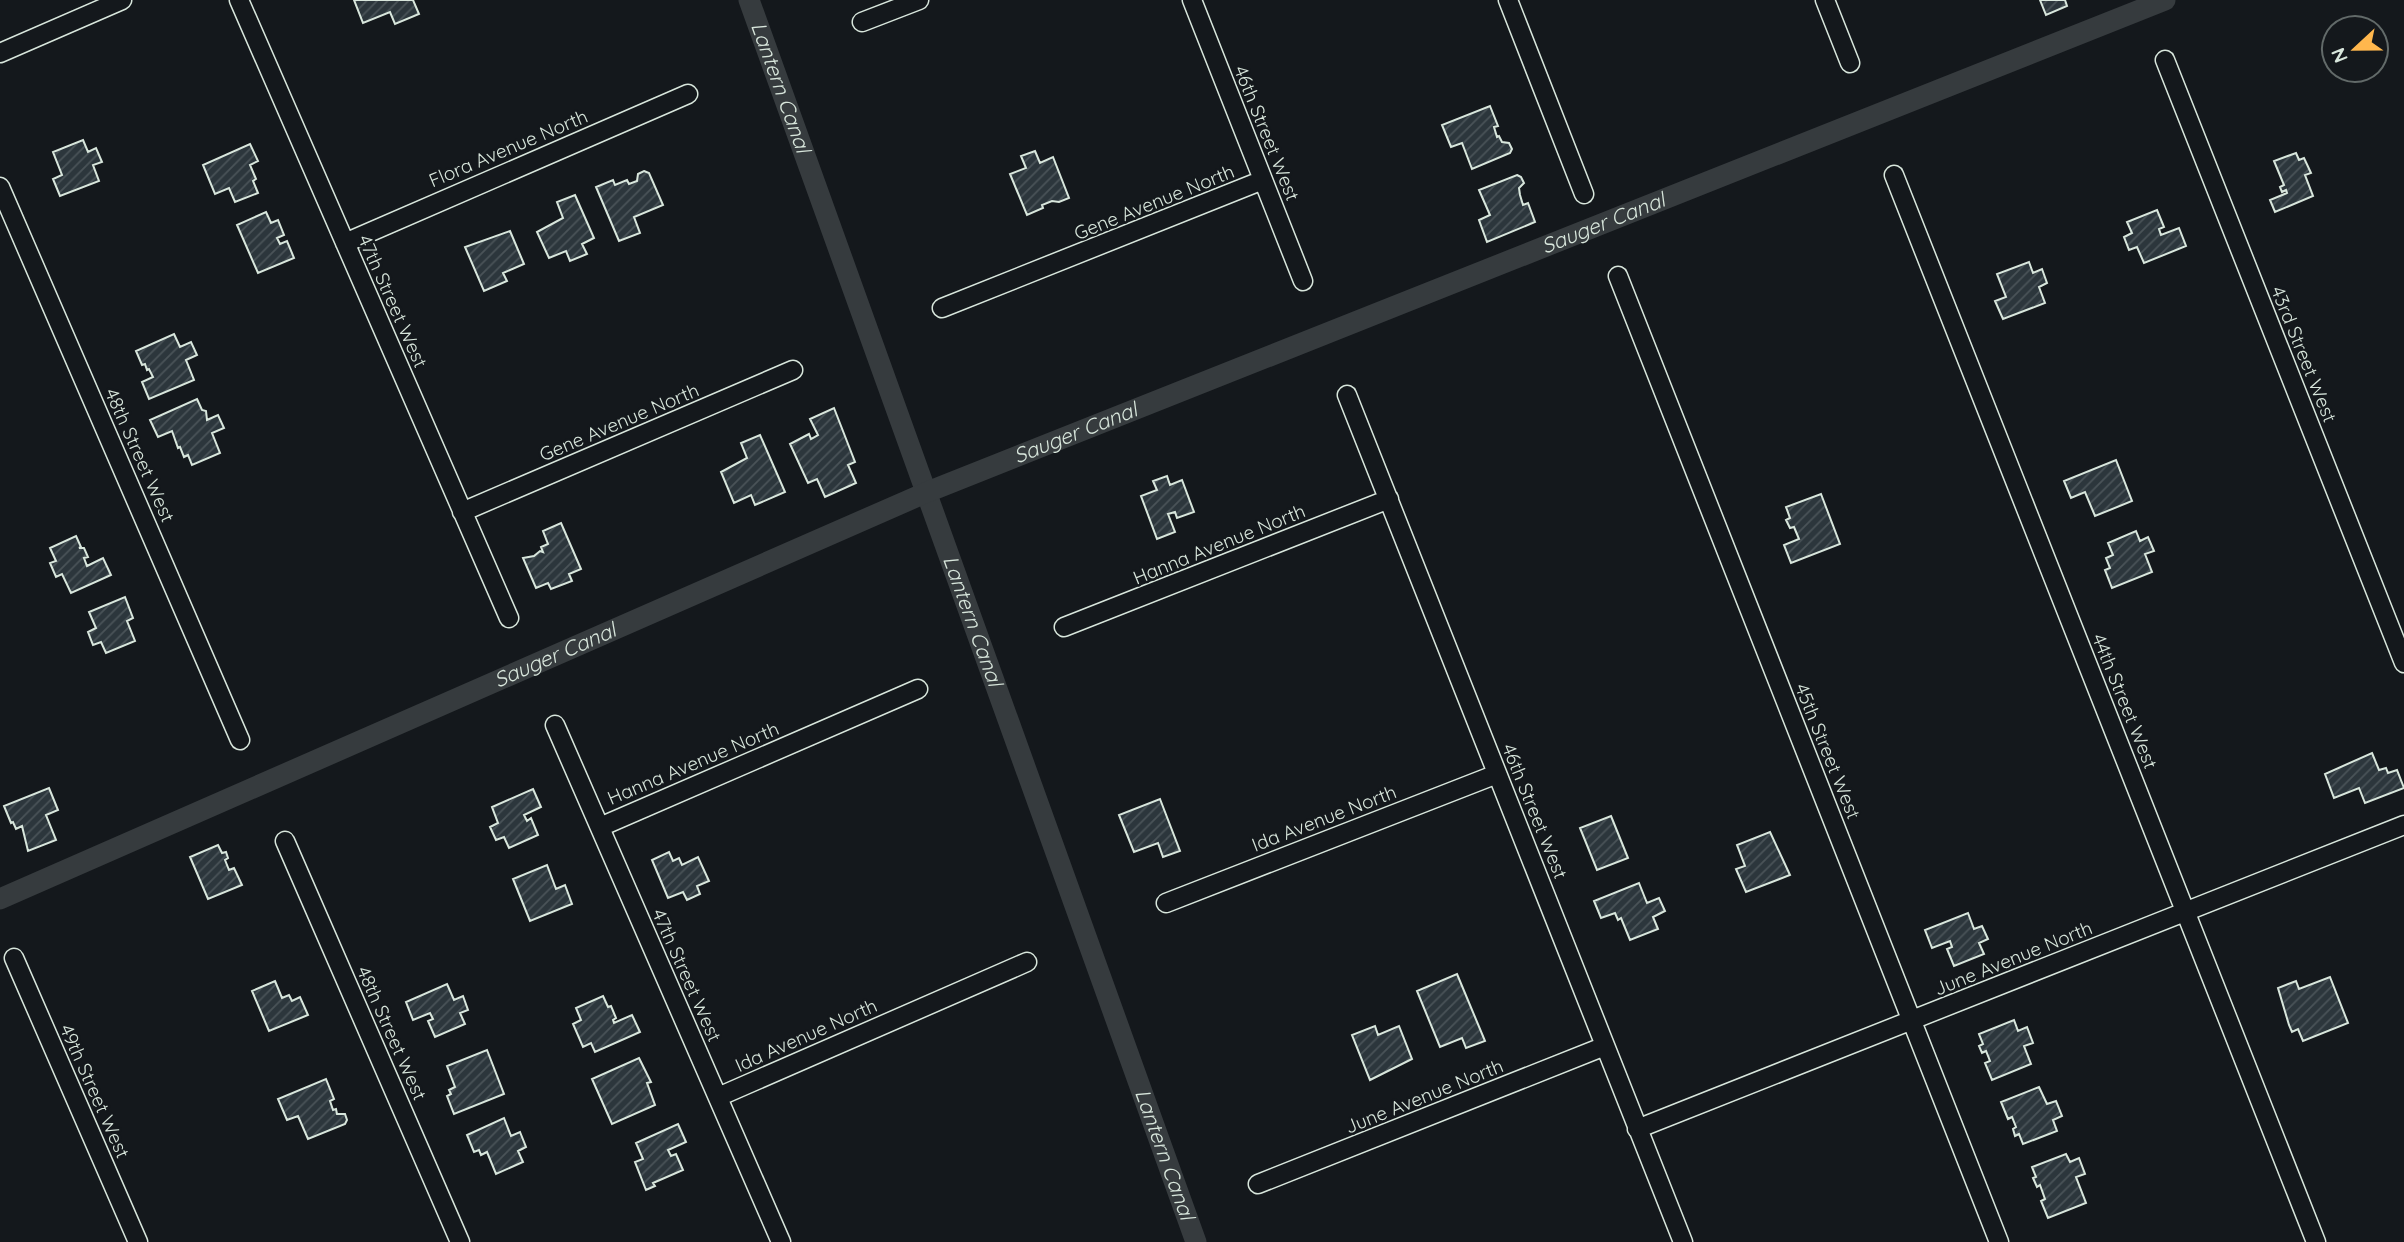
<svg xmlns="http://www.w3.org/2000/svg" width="2404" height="1242" font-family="Quicksand,sans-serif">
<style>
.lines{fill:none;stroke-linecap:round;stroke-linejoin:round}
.canal{stroke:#363b3e;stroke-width:21}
.building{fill:url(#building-hatch);stroke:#d8e6dc;stroke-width:2}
.minor-casing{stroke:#d8e6dc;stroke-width:21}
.minor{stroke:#14181c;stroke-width:18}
.labels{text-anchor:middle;stroke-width:5;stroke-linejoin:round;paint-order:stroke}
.street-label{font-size:19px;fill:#d8e6dc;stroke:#14181c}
.water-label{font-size:21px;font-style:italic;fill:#d8e6dc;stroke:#14181c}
</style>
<defs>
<pattern id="building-hatch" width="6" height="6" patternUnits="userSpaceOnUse" patternTransform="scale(1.75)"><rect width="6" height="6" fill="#2c363c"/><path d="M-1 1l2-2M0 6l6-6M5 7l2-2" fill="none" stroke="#4a5358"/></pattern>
</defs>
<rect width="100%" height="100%" fill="#14181c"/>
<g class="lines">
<g class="canal">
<path id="s1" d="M749 0 1196 1242"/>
<path id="s2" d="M0 899 925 493 2165 0"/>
</g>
</g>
<path class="building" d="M354 0H413L419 14 395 24 390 12 363 23Z
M2040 0H2065L2067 6 2046 15Z
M1490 106 1498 126 1494 127 1497 137 1499 136 1502 142 1509 143 1512 149 1510 153 1472 169 1462 143 1451 147 1442 125Z
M83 140 88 152 96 148 102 162 93 165 99 181 60 196 53 179 62 175 53 152Z
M250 144 258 161 250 165 256 179 253 181 258 193 235 202 229 188 215 194 203 165Z
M1035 151 1040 163 1053 157 1069 198 1059 202 1052 201 1042 205 1043 208 1027 215 1010 174 1026 168 1021 156Z
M2296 153 2299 160 2304 158 2311 173 2305 175 2313 196 2275 212 2270 200 2287 193 2286 190 2282 192 2280 187 2284 185 2274 161Z
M644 171 649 173 663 205 634 217 640 233 619 241 596 187 613 180 615 185 627 180 629 184 637 181 638 174Z
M1517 175 1521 177 1524 183 1519 188 1520 195 1523 205 1528 203 1535 222 1487 242 1479 220 1490 215 1479 190Z
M575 195 594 238 582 244 587 254 570 261 566 251 549 258 537 232 563 218 557 202Z
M2157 210 2164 227 2159 229 2161 235 2179 228 2186 246 2144 263 2137 247 2129 250 2124 237 2132 233 2127 222Z
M266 212 271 223 278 220 284 235 277 238 280 244 287 241 294 258 258 273 237 225Z
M510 231 524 264 503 273 507 281 484 291 465 247Z
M2029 262 2033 273 2042 269 2047 283 2039 287 2045 303 2003 319 1995 301 2006 297 1997 274Z
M174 334 180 347 191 342 197 355 186 360 194 380 149 399 142 382 153 377 149 369 147 370 145 364 142 365 136 351Z
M197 399 202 410 206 411 207 420 218 415 224 428 212 433 220 453 192 465 188 455 184 457 180 447 178 448 172 431 158 437 150 420Z
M834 408 855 462 848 465 856 483 825 497 817 479 808 483 790 444 809 434 811 439 818 435 810 419Z
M760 435 785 492 755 505 751 495 734 503 721 472 747 458 741 443Z
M2116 460 2132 501 2095 516 2085 492 2071 498 2064 481Z
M1167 476 1170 485 1182 480 1194 512 1177 518 1175 512 1168 514 1175 532 1157 539 1141 496 1157 490 1153 481Z
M1821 494 1840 544 1791 563 1784 545 1799 539 1794 527 1790 528 1786 520 1790 518 1786 507Z
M561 523 581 569 569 574 572 581 551 589 548 583 536 588 523 558 534 556 540 551 543 552 541 547 548 544 543 531Z
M2136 531 2140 541 2148 537 2154 551 2145 554 2152 572 2112 588 2105 570 2110 568 2106 558 2113 555 2108 543Z
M76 536 81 547 79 548H84L88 557 84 558 87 566 103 558 111 575 71 593 62 574 56 577 50 563 56 561 50 548Z
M125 597 133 618 127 621 135 641 106 653 101 642 93 645 88 632 96 628 89 612Z
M2372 753 2379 770 2386 768 2388 773 2397 770 2404 788 2365 803 2359 788 2334 798 2325 774Z
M49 788 58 810 46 815 56 840 28 851 22 826 16 829 13 822 11 823 4 806Z
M533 789 541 807 524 815 527 821 531 818 538 835 509 848 504 837 496 840 490 827 498 823 492 807Z
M1160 799 1180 851 1163 857 1158 843 1134 852 1119 815Z
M1611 816 1628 858 1597 870 1580 828Z
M1770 832 1790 875 1746 892 1736 869 1745 866 1737 845Z
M218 845 222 853 226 852 228 858 225 860 229 870 234 868 242 885 208 899 190 857Z
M669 852 673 861 679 858 682 865 698 857 709 881 697 886 700 894 687 900 683 892 668 898 652 860Z
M547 865 556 889 565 885 572 904 530 921 513 879Z
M1639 883 1647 903 1659 898 1665 911 1653 917 1658 929 1630 940 1621 918 1618 920 1615 913 1601 918 1594 901Z
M1968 913 1974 929 1982 926 1988 939 1979 943 1984 954 1954 966 1947 949 1952 947 1950 941 1932 948 1925 930Z
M1457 974 1485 1041 1466 1048 1462 1038 1440 1047 1417 991Z
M2330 977 2348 1023 2303 1041 2298 1029 2292 1032 2289 1025 2278 988 2296 981 2299 989Z
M275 981 282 998 289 995 292 1001 300 997 308 1015 269 1031 252 991Z
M447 984 454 1000 463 996 468 1010 460 1013 465 1024 435 1037 428 1021 433 1019 430 1013 413 1020 406 1002Z
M603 996 608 1007 611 1006 616 1018 613 1020 614 1023 632 1015 640 1032 595 1052 591 1043 583 1047 573 1024 581 1020 576 1008Z
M2014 1020 2018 1031 2027 1027 2033 1043 2024 1046 2031 1064 1992 1080 1985 1063 1990 1061 1986 1051 1982 1053 1979 1046 1983 1044 1979 1034Z
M1375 1026 1378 1035 1399 1026 1412 1059 1370 1080 1352 1035Z
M487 1050 504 1094 454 1114 447 1096 451 1094 449 1090 455 1087 447 1066Z
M639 1058 651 1082 647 1083 655 1105 612 1124 592 1079Z
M326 1079 334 1099 330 1101 333 1110 336 1109 337 1114H345L347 1120 345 1124 308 1139 298 1116 287 1120 278 1099Z
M2039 1087 2047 1104 2056 1101 2062 1116 2053 1120 2057 1131 2023 1144 2019 1134 2015 1136 2013 1129 2016 1127 2012 1117 2008 1119 2001 1102Z
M504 1118 511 1136 520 1132 526 1147 518 1151 523 1162 496 1174 487 1152 481 1155 479 1150 474 1152 467 1135Z
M678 1124 686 1142 668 1150 671 1156 676 1154 683 1170 653 1183 655 1186 646 1190 635 1162 643 1159 636 1143Z
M2066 1154 2070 1162 2079 1158 2085 1174 2076 1177 2086 1203 2048 1218 2041 1201 2045 1199 2040 1185 2037 1187 2033 1178 2036 1177 2032 1167Z"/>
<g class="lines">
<g class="minor-casing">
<path id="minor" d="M239 0 509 618
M1192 0 1303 281
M1508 0 1584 194
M1825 0 1850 63
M862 22 919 0
M0 53 122 0
M2165 60 2404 663
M1894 175 2316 1242
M0 187 240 740
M345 243 688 94
M1618 276 1999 1242
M942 308 1263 180
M1347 395 1683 1242
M462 512 793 370
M1064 627 1389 499
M555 725 781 1242
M600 827 918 689
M285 841 460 1242
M1166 903 1497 774
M14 958 138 1242
M718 1097 1027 962
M1637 1129 2404 825
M1258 1184 1605 1046"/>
</g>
<use href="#minor" class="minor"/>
</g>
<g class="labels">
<g class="street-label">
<text transform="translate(1267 133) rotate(68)" y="7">46th Street West</text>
<text transform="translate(508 148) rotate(-23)" y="7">Flora Avenue North</text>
<text transform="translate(1154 202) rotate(-22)" y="7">Gene Avenue North</text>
<text transform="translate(393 301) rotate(66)" y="7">47th Street West</text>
<text transform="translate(2304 354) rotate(68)" y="7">43rd Street West</text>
<text transform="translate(619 422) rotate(-23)" y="7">Gene Avenue North</text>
<text transform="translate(140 455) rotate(66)" y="7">48th Street West</text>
<text transform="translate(1219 544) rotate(-22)" y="7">Hanna Avenue North</text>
<text transform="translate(2125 701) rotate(68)" y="7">44th Street West</text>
<text transform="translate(1828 751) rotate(68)" y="7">45th Street West</text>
<text transform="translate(693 763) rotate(-23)" y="7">Hanna Avenue North</text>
<text transform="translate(1535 811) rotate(68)" y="7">46th Street West</text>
<text transform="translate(1324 818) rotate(-21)" y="7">Ida Avenue North</text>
<text transform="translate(2013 958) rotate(-22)" y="7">June Avenue North</text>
<text transform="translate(687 975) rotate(66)" y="7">47th Street West</text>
<text transform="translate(392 1033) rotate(66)" y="7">48th Street West</text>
<text transform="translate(806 1035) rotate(-24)" y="7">Ida Avenue North</text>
<text transform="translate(95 1091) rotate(66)" y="7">49th Street West</text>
<text transform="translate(1424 1096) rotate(-22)" y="7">June Avenue North</text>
</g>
<g class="water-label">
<text dy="7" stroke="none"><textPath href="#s1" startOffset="93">Lantern Canal</textPath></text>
<text dy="7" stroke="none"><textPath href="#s2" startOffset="1740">Sauger Canal</textPath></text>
<text dy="7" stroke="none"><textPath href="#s2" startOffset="1172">Sauger Canal</textPath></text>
<text dy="7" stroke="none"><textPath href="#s1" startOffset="660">Lantern Canal</textPath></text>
<text dy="7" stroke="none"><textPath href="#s2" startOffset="606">Sauger Canal</textPath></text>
<text dy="7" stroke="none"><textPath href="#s1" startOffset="1227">Lantern Canal</textPath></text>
</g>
</g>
<g transform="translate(2355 49) rotate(248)"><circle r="33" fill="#14181c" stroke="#626a69" stroke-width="2"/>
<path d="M0-5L12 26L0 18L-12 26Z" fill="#ffb74d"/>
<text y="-10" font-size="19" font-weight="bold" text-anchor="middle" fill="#d8e6dc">N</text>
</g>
</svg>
